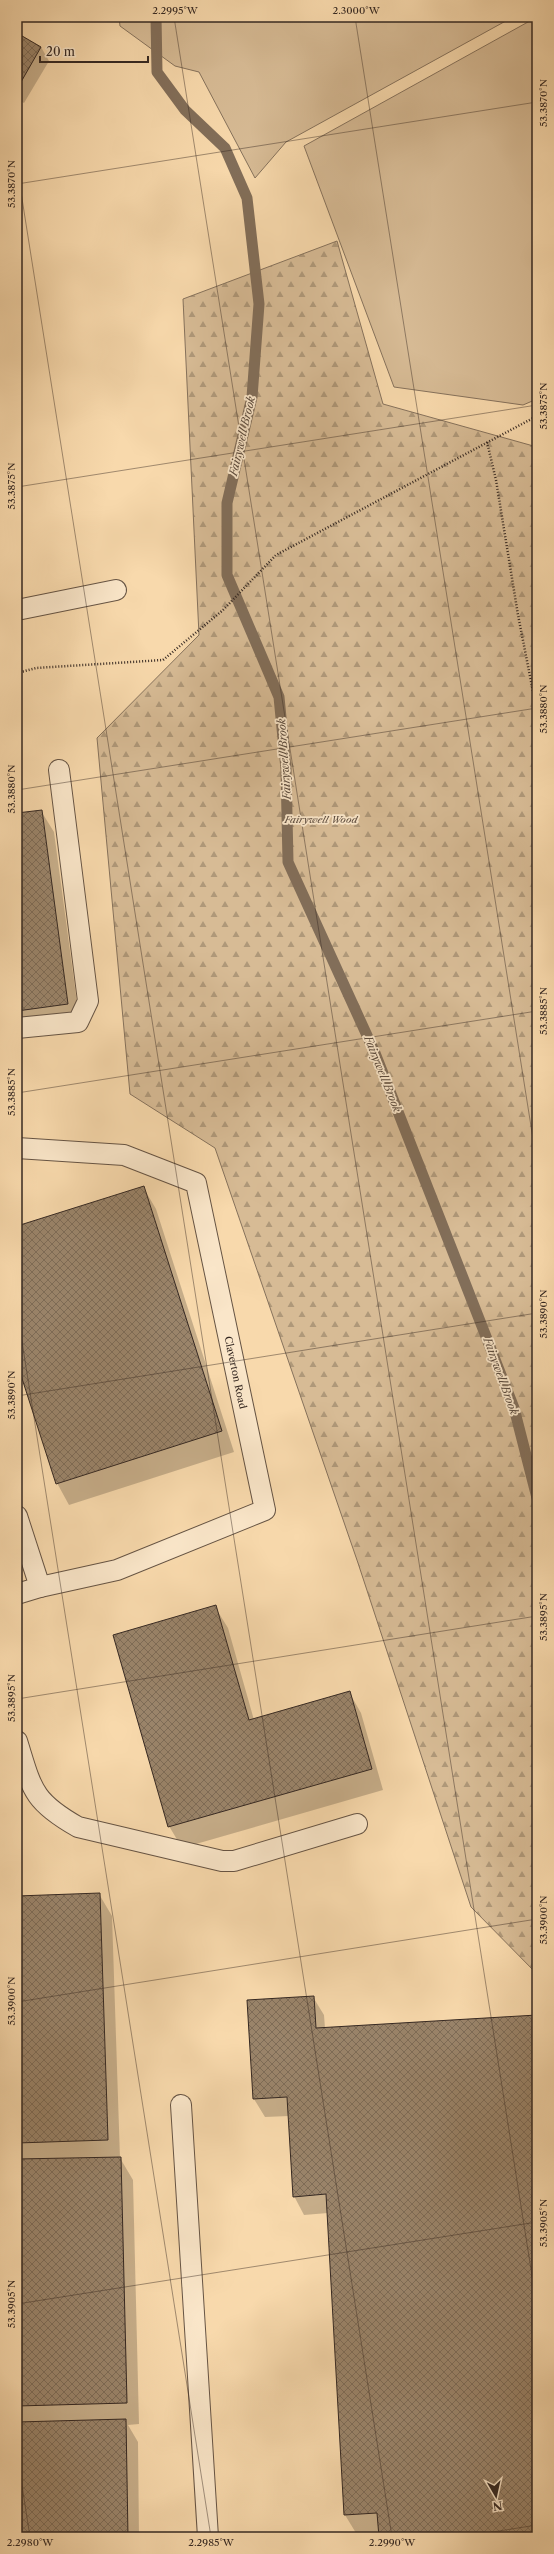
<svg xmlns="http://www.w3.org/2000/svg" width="554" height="2554" font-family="'Libre Caslon Text',serif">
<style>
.green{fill:#d7bb95;stroke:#86725c}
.forest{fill:url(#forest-firs);stroke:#86725c}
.shadow{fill:#0003}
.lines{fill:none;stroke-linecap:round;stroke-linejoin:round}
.stream{stroke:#826e59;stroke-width:11}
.building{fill:url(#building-cross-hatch);stroke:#352822}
.lane-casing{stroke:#665444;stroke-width:22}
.path{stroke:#352822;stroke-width:2.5;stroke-dasharray:1 2;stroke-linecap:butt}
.lane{stroke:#fae6c9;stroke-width:20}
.ticks{fill:none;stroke:#352822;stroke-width:1;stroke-opacity:0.45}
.labels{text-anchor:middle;stroke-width:3.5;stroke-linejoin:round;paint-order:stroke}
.park-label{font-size:10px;font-style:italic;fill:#5e4d3f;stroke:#fae6c9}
.street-label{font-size:10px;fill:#352822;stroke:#fae6c9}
.water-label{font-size:11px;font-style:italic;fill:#5c4b3d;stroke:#fae6c9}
.neatline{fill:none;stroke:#352822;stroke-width:1.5}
.ticks-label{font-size:10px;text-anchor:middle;fill:#352822}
</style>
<defs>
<pattern id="forest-firs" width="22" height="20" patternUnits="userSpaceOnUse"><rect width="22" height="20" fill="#d7bb95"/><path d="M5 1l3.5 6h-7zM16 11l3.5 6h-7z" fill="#af9879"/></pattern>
<pattern id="building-cross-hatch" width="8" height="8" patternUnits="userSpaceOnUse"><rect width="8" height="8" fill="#9a846a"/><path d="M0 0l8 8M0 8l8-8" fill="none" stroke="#7e6c57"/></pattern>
</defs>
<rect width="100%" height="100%" fill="#f8d9ac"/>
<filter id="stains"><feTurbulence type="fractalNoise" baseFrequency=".005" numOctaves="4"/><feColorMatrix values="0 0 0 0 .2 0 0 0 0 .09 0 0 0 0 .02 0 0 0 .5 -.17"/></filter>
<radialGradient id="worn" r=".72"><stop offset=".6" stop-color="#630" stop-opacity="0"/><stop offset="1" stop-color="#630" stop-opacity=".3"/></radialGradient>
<path class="green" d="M119 17H513L286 142 255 178 199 72 175 66 120 26Z
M537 17V399L523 405 394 387 304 146Z"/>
<path class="forest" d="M337 241 383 404 537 447V1974L471 1907 358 1563 215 1148 130 1094 97 738 199 635 183 299Z"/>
<path class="shadow" d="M17 34 41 47 49 61 24 103 17 99Z
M17 800 19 814 41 811 54 832 80 1025 17 1034Z
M143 1187 156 1209 234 1452 69 1505 57 1483 17 1360V1227Z
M215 1607 228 1628 254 1720 349 1692 361 1713 383 1790 182 1848 169 1826Z
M99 1894 112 1916 120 2158 133 2180 139 2424 128 2425 138 2442 139 2537H17V1897Z
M313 1997 324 2015 325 2028 537 2016V2537H380V2532L356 2533 345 2515 328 2213 304 2215 294 2196 289 2116 265 2117 254 2099Z"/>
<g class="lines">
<path class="stream" d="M156 17 157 72 185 110 225 148 247 198 259 304 252 397 227 503V575L279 697 286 769 288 862 375 1053 514 1408 537 1498"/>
</g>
<path class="building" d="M17 33 41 47 17 89Z
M42 810 68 1004 17 1011V813Z
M144 1186 222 1431 56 1484 17 1363V1226Z
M216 1605 249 1720 350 1691 372 1769 168 1827 113 1635Z
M100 1893 108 2140 17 2143V1896Z
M314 1996 316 2028 537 2015V2537H379L377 2513 344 2515 326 2194 293 2197 287 2097 253 2099 247 2000Z
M121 2157 127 2403 17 2406V2159Z
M126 2419 128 2537H17V2422Z"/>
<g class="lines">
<g class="lane-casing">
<g id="lane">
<path d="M17 610 116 590"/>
<path d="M17 1028 78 1022 88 1001 59 770"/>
<path id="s1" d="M17 1148 124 1155 196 1183 265 1510 117 1570 40 1587"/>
<path d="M17 1516 40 1587 17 1594"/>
<path d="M17 1741C32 1789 32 1801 78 1827L222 1861H234L357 1824"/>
<path d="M181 2105 208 2537"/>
</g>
</g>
<path class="path" d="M487 442 496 480 518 615 537 712
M17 673 36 668 163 660 223 610 276 555 537 416"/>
<use href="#lane" class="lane"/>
</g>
<path class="ticks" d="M174 17 537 2307M355 17 537 1164M536 17 537 21M17 167 392 2537M17 184 537 102M17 487 537 405M17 790 537 708M17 1093 537 1011M17 1310 211 2537M17 1396 537 1313M17 1699 537 1616M17 2002 537 1919M17 2304 537 2222M17 2453 30 2537M461 2537 537 2525"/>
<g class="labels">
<g class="park-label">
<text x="321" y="823">Fairywell Wood</text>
</g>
<g class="street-label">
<text dy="4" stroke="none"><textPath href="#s1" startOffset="378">Claverton Road</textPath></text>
</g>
<g class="water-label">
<text transform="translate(242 436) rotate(-77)" y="4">Fairywell Brook</text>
<text transform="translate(284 759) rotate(-94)" y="4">Fairywell Brook</text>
<text transform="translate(383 1074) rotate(68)" y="4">Fairywell Brook</text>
<text transform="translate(501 1376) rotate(70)" y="4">Fairywell Brook</text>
</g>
</g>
<rect width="554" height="2554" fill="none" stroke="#f8d9ac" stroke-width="44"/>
<g transform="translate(496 2496) rotate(171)" stroke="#fae6c9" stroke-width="3" paint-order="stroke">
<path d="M0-3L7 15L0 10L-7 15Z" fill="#352822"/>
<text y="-6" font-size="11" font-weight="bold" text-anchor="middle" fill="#352822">N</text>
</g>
<path d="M40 56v6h108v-6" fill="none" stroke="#352822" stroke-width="2"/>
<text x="46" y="56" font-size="12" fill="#352822" stroke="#fae6c9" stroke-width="3" paint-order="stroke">20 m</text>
<rect x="22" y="22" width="510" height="2510" class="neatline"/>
<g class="ticks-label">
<text x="175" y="14">2.2995°W</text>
<text x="356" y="14">2.3000°W</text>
<text transform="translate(543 103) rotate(-90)" y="4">53.3870°N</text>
<text transform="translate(11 184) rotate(-90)" y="4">53.3870°N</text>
<text transform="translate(543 406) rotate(-90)" y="4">53.3875°N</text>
<text transform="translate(11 486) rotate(-90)" y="4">53.3875°N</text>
<text transform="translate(543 709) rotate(-90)" y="4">53.3880°N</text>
<text transform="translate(11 789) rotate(-90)" y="4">53.3880°N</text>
<text transform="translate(543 1011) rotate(-90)" y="4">53.3885°N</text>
<text transform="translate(11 1092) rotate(-90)" y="4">53.3885°N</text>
<text transform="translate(543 1314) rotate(-90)" y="4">53.3890°N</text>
<text transform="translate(11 1395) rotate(-90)" y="4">53.3890°N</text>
<text transform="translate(543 1617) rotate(-90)" y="4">53.3895°N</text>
<text transform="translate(11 1698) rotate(-90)" y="4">53.3895°N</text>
<text transform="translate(543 1920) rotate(-90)" y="4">53.3900°N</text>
<text transform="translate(11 2001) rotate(-90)" y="4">53.3900°N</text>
<text transform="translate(543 2223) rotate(-90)" y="4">53.3905°N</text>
<text transform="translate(11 2304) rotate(-90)" y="4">53.3905°N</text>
<text x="30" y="2546">2.2980°W</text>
<text x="211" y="2546">2.2985°W</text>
<text x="392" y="2546">2.2990°W</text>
</g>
<rect width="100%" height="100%" filter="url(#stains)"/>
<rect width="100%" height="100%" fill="url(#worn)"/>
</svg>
